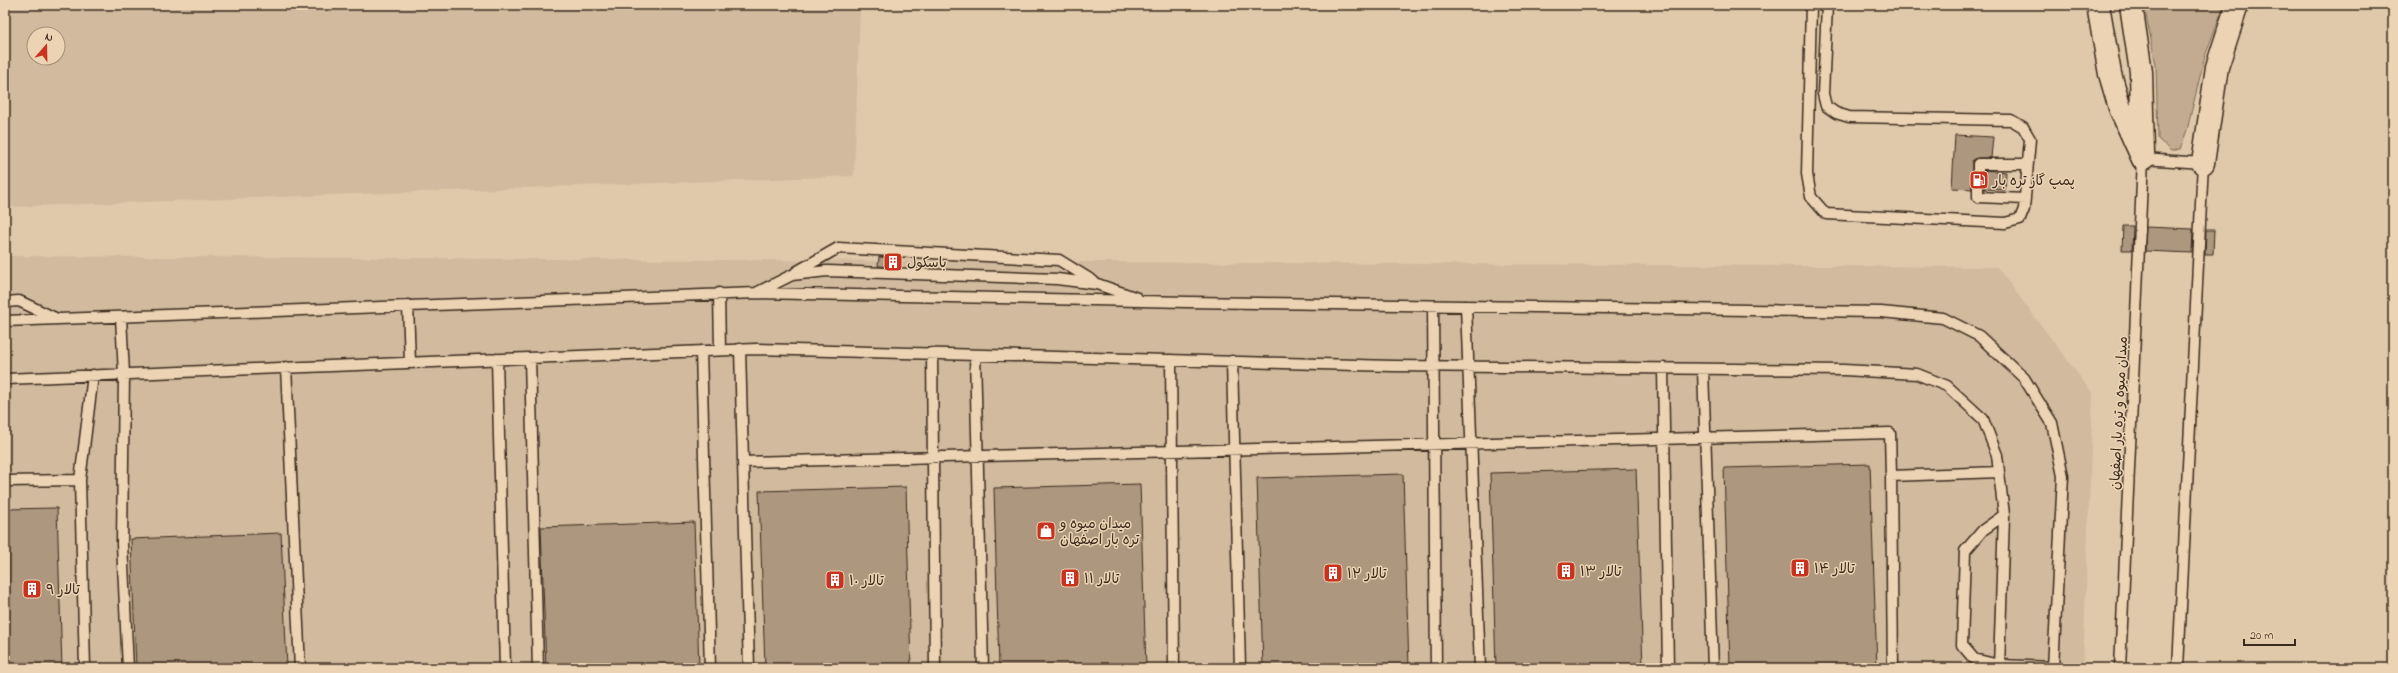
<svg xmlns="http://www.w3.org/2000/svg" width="2398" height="673" font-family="'Indie Flower','Playpen Sans Arabic',sans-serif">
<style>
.built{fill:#d1ba9d;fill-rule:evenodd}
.green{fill:#c2ab90;stroke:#7e6a57}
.building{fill:#ad977f;stroke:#3b2a1e}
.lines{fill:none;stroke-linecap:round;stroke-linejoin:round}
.service-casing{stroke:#3b2a1e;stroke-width:13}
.trunk-casing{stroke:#3b2a1e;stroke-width:25}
.service{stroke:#ebd3b3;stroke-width:10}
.trunk{stroke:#ebd3b3;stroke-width:22}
.labels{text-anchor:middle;stroke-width:3;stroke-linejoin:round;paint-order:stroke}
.poi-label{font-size:14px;fill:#3b2a1e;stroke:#ebd3b3;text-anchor:start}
.street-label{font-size:14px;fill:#3b2a1e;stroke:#ebd3b3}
</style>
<rect width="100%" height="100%" fill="#e0c9aa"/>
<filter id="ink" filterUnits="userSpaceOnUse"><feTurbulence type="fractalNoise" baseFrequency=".025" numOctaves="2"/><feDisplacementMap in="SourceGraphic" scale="8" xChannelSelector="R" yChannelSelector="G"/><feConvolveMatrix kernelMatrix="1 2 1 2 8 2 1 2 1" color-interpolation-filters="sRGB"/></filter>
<g filter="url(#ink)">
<path class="built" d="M5 5H860L854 176 5 207ZM34 34H58V58H34Z
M5 256 1997 267 2093 394 2083 668H5Z"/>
<path class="green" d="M2144 5H2224L2205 56 2187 130 2180 149 2171 151 2158 139 2156 65Z"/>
<path class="building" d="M1955 135 1993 137 1991 158H1978L1972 161V189L1952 188Z
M1984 170 2006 172 2005 190 1984 189Z
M2123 226H2133L2132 250H2122Z
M2146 227 2193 229 2192 253 2145 251Z
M2206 230H2214L2213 254H2205Z
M879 257 895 258 893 267 878 266Z
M1870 464 1877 668H1730L1724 468Z
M1636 469 1643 668H1496L1490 473Z
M1403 474 1409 668H1263L1257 478Z
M1140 484 1146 668H999L994 488Z
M906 487 911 668H765L759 491Z
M57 508 62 668H5V509Z
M694 522 699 668H546L541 527Z
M281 533 287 668H136L131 539Z"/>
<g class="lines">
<g class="service-casing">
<path id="service" d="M1811 5 1807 174 1811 197 1826 214 2005 223 2020 219 2024 209 2030 139 2023 127 2011 120 1849 117 1836 113 1826 106 1823 94 1827 5
M2025 199 1978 197V164H2028
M796 272 838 248 1059 260 1093 281
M758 292 792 275 827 271 1057 279 1097 284 1137 298
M719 293 720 350
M5 302 19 301 55 318
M408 305 410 363
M1433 306 1436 668
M1466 306 1480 668
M121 317 124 374 122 544 128 668
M5 321 756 293 1187 302 1881 312 1943 318 1979 336 2024 378 2052 423 2063 476 2053 668
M740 349 743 462
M701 351 710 668
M932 353 935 668
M975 355 983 668
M530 358 538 668
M497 359 505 668
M1171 360 1174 668
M1232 361 1240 668
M286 367 300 668
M1663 368 1668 668
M1703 369 1713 668
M5 379 756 349 1393 366 1844 370 1917 374 1947 386 1983 419 1997 455 2004 515 1999 668
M1891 476 1893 668
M5 481 80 480
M2004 515 1983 530 1965 551 1962 645 1974 659 1999 665 2053 667
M85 668 80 480 93 375
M749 668 743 462 1890 433 1891 476 1999 472
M2120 668 2143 159 2203 163 2178 668"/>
</g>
<g class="trunk-casing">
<path id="trunk" d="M2098 5 2110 74 2120 108 2143 159
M2131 5 2141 72 2143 154
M2203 163 2217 67 2237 5"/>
</g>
<use href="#service" class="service"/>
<use href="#trunk" class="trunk"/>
</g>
</g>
<defs>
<g id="fuel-square" transform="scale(1)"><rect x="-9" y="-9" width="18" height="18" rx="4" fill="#c8321e" stroke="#ebd3b3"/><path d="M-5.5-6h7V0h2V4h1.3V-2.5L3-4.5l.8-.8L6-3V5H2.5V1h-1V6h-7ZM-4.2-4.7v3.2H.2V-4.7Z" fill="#fff"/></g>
<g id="building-square" transform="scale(1)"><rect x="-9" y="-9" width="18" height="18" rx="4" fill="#c8321e" stroke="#ebd3b3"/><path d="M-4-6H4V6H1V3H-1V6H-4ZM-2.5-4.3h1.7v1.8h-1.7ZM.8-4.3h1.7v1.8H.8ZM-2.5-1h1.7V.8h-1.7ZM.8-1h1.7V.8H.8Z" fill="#fff"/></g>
<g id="shop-square" transform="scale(1)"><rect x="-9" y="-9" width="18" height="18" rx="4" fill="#c8321e" stroke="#ebd3b3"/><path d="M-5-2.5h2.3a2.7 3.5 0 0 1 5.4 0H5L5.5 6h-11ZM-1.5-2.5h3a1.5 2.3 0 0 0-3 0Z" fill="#fff"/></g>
</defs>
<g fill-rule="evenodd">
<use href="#fuel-square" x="1979" y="180"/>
<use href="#building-square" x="893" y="262"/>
<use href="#shop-square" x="1046" y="531"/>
<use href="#building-square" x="1800" y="568"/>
<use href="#building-square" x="1566" y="571"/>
<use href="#building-square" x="1333" y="573"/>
<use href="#building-square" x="1070" y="578"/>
<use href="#building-square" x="835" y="580"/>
<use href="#building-square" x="32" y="589"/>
</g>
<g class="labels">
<g class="poi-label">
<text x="1993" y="185">پمپ گاز تره بار</text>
<text x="907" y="267">باسكول</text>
<text x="1060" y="528">میدان میوه و<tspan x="1060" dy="16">تره بار اصفهان</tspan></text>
<text x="1814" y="573">تالار ۱۴</text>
<text x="1580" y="576">تالار ۱۳</text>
<text x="1347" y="578">تالار ۱۲</text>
<text x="1084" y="583">تالار ۱۱</text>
<text x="849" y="585">تالار ۱۰</text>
<text x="46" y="594">تالار ۹</text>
</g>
<g class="street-label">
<text transform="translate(2118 413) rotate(-87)" y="5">میدان میوه و تره بار اصفهان</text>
</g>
</g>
<rect width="2398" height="673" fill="none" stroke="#ebd3b3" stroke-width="20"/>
<rect x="10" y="10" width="2378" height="653" fill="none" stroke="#3b2a1e" stroke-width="1.5" filter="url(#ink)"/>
<g transform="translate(46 46) rotate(20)"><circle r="19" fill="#ebd3b3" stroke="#a58f77"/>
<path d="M0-3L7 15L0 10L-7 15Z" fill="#c8321e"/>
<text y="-6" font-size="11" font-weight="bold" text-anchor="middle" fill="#3b2a1e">N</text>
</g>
<path d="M2244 639v6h51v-6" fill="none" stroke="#3b2a1e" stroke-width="2"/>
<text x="2250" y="639" font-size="12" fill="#3b2a1e" stroke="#ebd3b3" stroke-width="3" paint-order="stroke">20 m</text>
</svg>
